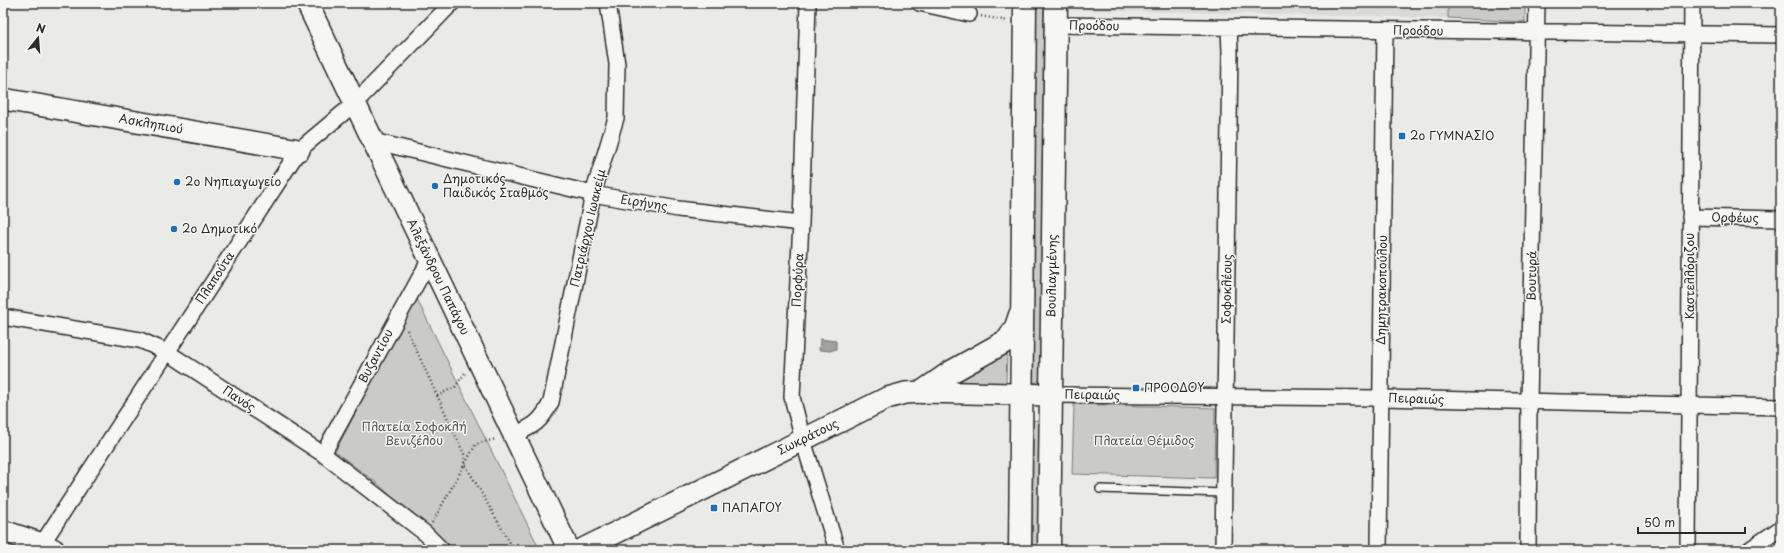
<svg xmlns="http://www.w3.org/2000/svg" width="1784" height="553" font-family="'Playpen Sans',sans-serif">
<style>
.built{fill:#dadad6}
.green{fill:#cacac7;stroke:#7a7a79}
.water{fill:#a1a19e;stroke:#727270}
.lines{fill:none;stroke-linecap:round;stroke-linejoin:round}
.lane-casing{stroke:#2b2b2b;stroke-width:10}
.street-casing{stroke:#2b2b2b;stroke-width:18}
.secondary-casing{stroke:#2b2b2b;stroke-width:24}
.primary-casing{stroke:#2b2b2b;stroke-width:25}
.path{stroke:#2b2b2b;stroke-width:2.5;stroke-dasharray:1 3;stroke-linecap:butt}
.lane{stroke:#f6f6f2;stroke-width:7}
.street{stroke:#f6f6f2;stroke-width:15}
.secondary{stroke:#f6f6f2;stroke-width:21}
.primary{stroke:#f6f6f2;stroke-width:22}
.poi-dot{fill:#1f6fb2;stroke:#f6f6f2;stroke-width:1.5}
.labels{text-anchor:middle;stroke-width:3;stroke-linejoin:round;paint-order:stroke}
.street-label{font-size:12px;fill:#2b2b2b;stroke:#f6f6f2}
.poi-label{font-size:12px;fill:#2b2b2b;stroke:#f6f6f2;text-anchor:start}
.park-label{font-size:12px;fill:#535352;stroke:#f6f6f2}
</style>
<rect width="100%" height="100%" fill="#eaeae6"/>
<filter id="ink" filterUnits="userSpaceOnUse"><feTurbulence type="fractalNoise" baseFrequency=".025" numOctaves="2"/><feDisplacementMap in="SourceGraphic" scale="8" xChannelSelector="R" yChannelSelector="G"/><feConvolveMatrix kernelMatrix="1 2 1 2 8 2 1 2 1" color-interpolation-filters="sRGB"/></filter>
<g filter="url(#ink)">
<path class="built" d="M1076 3H1448V18L1076 10Z"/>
<path class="green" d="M1036 3H1044L1040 379 1035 383 1032 380Z
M1448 3H1525V22L1448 18Z
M416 297 540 550H448L377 483 335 452Z
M1007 353 1006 383 962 384 961 378Z
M1074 404 1215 408 1214 478 1072 474Z
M1033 420 1039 421 1038 550H1032Z"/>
<path class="water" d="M820 339 836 341V349L830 351 819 350Z"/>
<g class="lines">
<g class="lane-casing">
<path id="lane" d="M1100 489 1224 493"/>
</g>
<g class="street-casing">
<path id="street" d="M808 3 801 223 792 397 803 440 837 550
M919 3 969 14
M1056 25 1781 35
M373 141 593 194 678 209 801 223
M1690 217 1781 219
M3 317 140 340 167 352 323 454 426 534 442 550
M1051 395 1381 398 1781 407
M514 435C534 426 541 422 551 402L593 194 616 118 617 64 608 3
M323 454 430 259
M42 544 299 150 355 103 452 3
M1223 550 1230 52 1229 28
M1379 550 1385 30
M1528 550 1529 403 1537 3
M1688 550 1692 3
M1749 550 1781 528"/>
</g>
<g class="secondary-casing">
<path id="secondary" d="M307 3 569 550
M3 99 299 150
M3 531 42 544 54 550
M581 550 887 398 905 393 922 392 1051 395"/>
</g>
<g class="primary-casing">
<path id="primary" d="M922 392 951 372 1008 340 1016 327 1020 315
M1020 550 1025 3
M1049 550 1056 3"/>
</g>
<path class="path" d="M981 16 1008 21
M407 330 464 454 465 464 514 550
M437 396 455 387 465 373
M432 523 476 444 496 439"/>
<use href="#lane" class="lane"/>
<use href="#street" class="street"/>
<use href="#secondary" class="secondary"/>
<use href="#primary" class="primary"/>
</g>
</g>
<g class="poi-dot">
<rect x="1398" y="132" width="8" height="8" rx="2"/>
<circle cx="177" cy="182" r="4"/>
<circle cx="435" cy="186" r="4"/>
<circle cx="174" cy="229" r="4"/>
<rect x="1132" y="384" width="8" height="8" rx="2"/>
<rect x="710" y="504" width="8" height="8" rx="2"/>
</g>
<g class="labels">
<g class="street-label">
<text transform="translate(1094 26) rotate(1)" y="4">Προόδου</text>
<text transform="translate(1418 31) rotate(1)" y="4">Προόδου</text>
<text transform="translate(151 124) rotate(10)" y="4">Ασκληπιού</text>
<text transform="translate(644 203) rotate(9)" y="4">Ειρήνης</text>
<text transform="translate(1735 218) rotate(1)" y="4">Ορφέως</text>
<text transform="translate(588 228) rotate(-77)" y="4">Πατριάρχου Ιωακείμ</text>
<text transform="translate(1052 276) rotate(-89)" y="4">Βουλιαγμένης</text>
<text transform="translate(1532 276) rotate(-89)" y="4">Βουτυρά</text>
<text transform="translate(1690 276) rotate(-90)" y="4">Καστελλόριζου</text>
<text transform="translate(438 277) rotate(64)" y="4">Αλεξάνδρου Παπάγου</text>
<text transform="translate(215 278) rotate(-57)" y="4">Πλαπούτα</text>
<text transform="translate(798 280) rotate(-87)" y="4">Πορφύρα</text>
<text transform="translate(1227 289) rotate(-89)" y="4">Σοφοκλέους</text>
<text transform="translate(1382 290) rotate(-89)" y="4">Δημητρακοπούλου</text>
<text transform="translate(376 356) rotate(-62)" y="4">Βυζαντίου</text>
<text transform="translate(1092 395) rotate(1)" y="4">Πειραιώς</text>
<text transform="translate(239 399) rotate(33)" y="4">Πανός</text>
<text transform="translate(1416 399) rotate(2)" y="4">Πειραιώς</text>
<text transform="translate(808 437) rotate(-26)" y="4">Σωκράτους</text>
</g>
<g class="poi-label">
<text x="1410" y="140">2ο ΓΥΜΝΑΣΙΟ</text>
<text x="443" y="183">Δημοτικός<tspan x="443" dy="14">Παιδικός Σταθμός</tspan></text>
<text x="185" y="186">2ο Νηπιαγωγείο</text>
<text x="182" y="233">2ο Δημοτικό</text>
<text x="1144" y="392">ΠΡΟΟΔΟΥ</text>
<text x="722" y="512">ΠΑΠΑΓΟΥ</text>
</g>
<g class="park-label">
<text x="414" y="431">Πλατεία Σοφοκλή<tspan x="414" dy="14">Βενιζέλου</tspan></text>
<text x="1144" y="445">Πλατεία Θέμιδος</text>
</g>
</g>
<rect width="1784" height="553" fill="none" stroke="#f6f6f2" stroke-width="16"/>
<rect x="8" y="8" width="1768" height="537" fill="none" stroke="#2b2b2b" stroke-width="1.5" filter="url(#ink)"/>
<g transform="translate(38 38) rotate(17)" stroke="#f6f6f2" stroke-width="3" paint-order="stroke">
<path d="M0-3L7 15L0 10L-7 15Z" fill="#2b2b2b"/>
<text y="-6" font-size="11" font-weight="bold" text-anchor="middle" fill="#2b2b2b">N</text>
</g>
<path d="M1638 527v6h107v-6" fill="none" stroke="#2b2b2b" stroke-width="2"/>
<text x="1644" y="527" font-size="12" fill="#2b2b2b" stroke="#f6f6f2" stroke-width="3" paint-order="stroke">50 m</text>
</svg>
